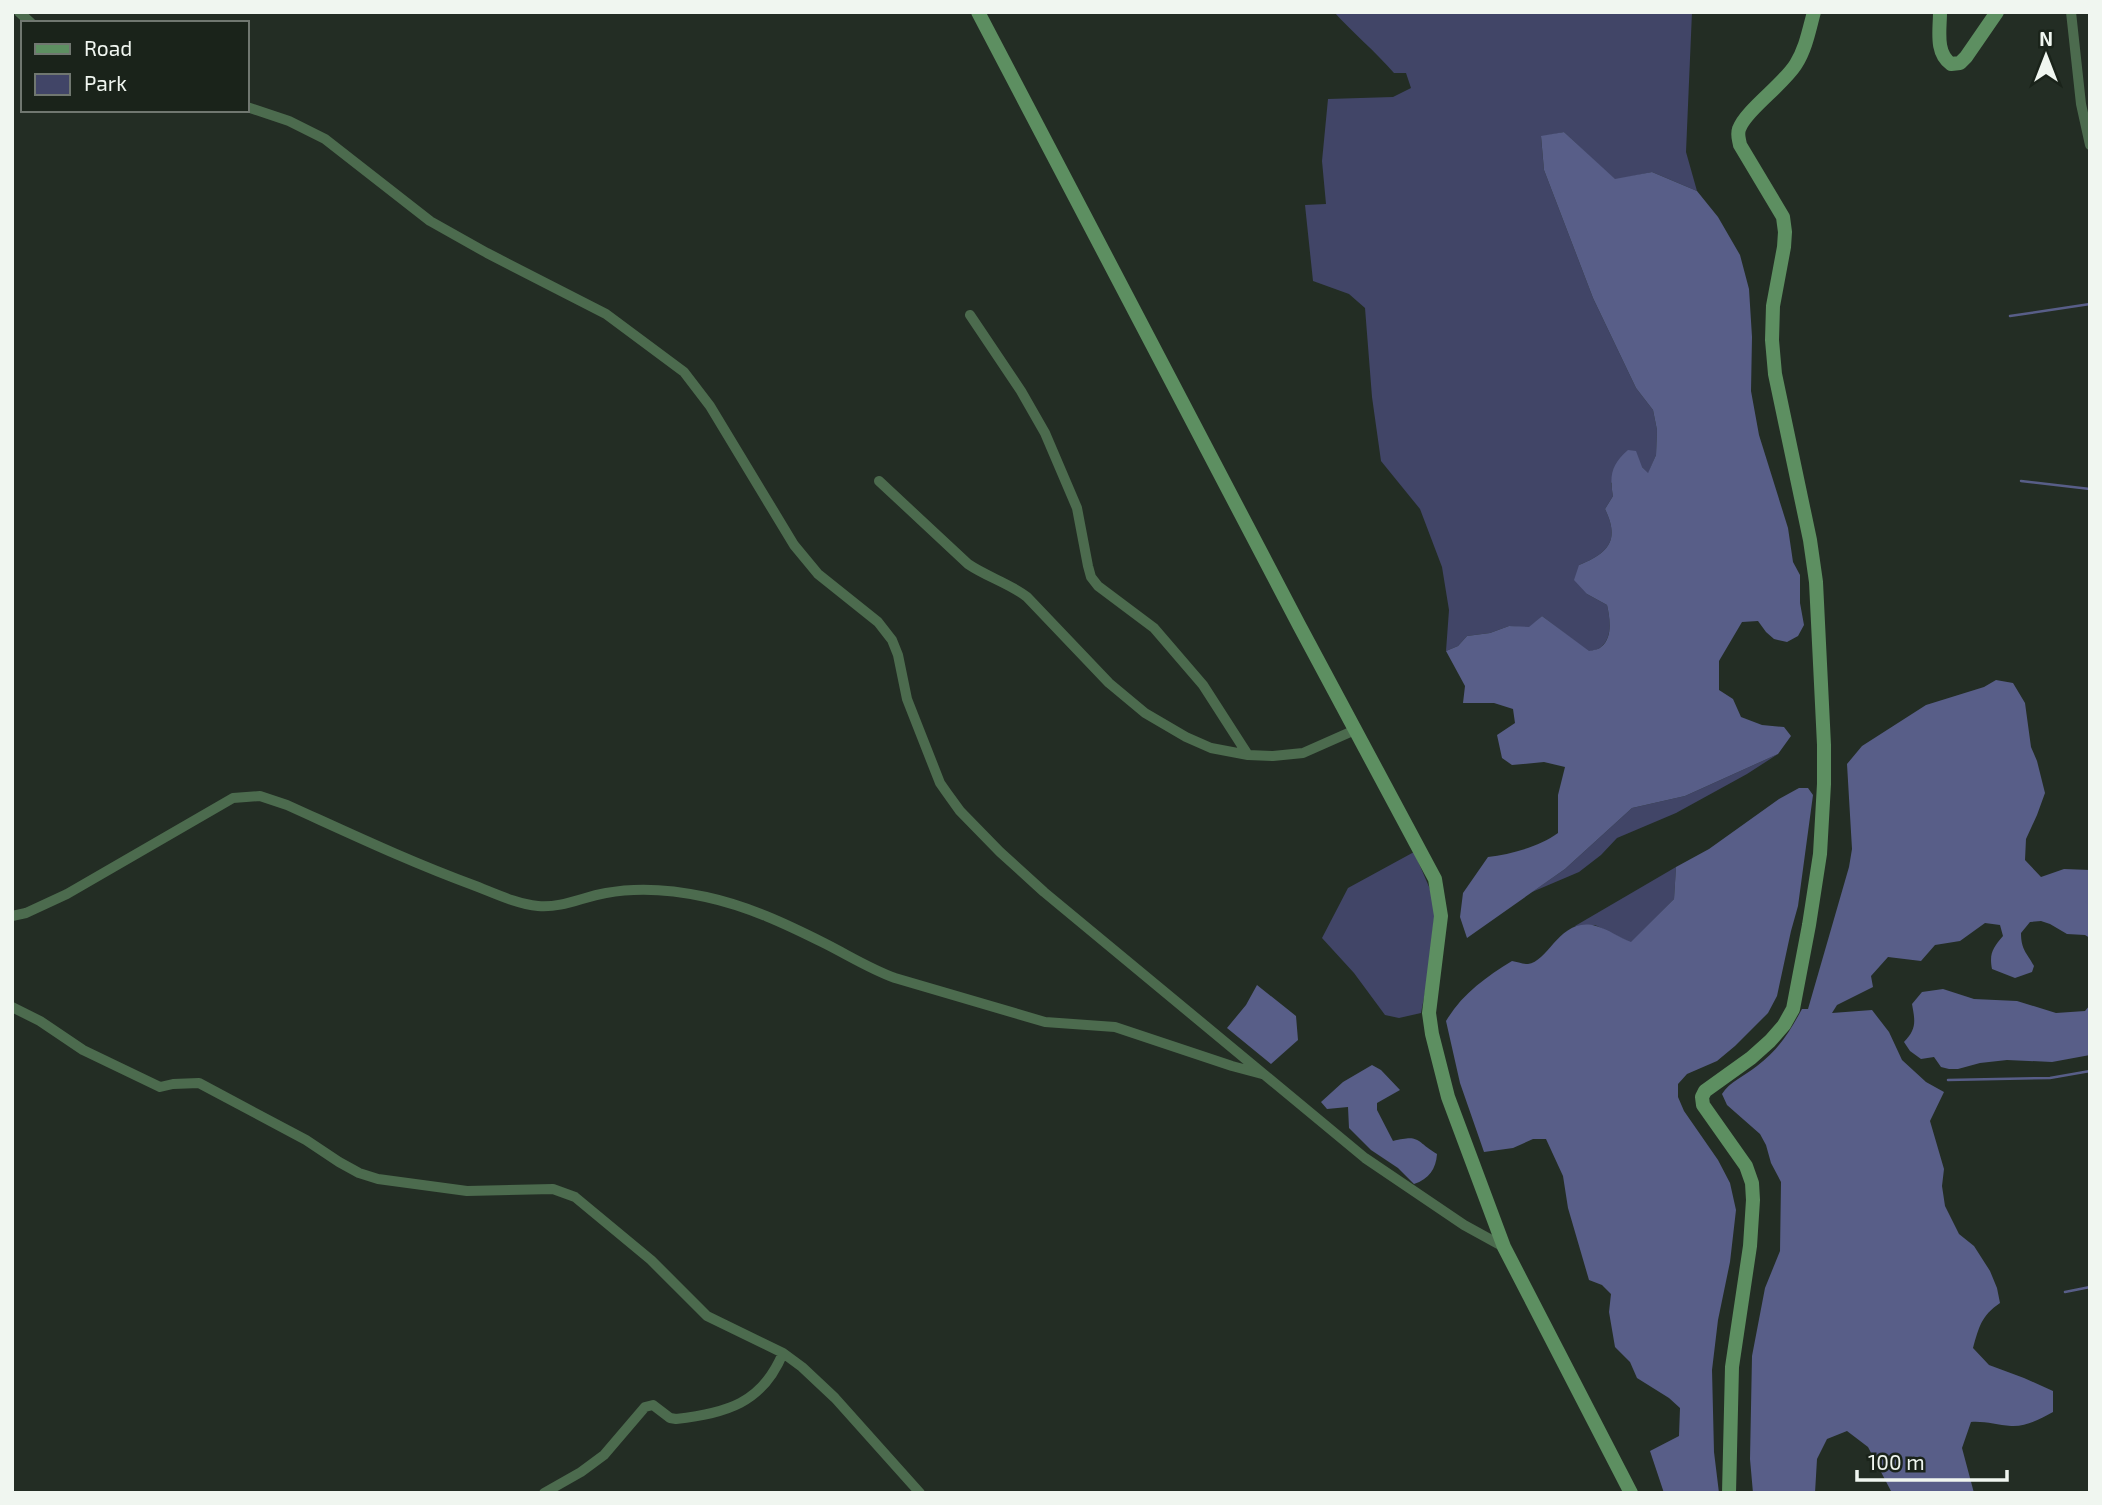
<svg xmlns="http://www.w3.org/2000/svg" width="2102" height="1505" font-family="'Exo 2',sans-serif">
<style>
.green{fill:#414567}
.forest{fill:#585e88}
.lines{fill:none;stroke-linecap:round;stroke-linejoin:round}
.stream{stroke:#585e88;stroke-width:2.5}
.minor{stroke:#4c6b4e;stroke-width:10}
.secondary{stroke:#5d8f61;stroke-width:14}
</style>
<rect width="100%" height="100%" fill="#232d24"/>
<path class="green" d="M1334 12H1692L1686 152 1697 191 1652 172 1615 180 1564 132 1541 137 1544 170 1593 298 1636 388 1653 410 1657 430 1656 455 1648 474 1642 467 1611 483 1613 496 1605 509C1620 540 1609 553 1579 565L1587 594 1607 605C1610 618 1613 637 1601 647 1598 650 1593 650 1589 652L1542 616 1529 628 1509 626 1490 633 1467 636 1458 646 1446 651 1449 610 1442 567 1420 509 1381 461 1372 397 1365 308 1349 294 1313 281 1305 205 1326 204 1322 161 1328 99 1393 97 1411 88 1406 73H1394C1375 51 1353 33 1334 12Z
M1778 754 1747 774 1676 813 1617 838 1601 855 1579 872 1532 892 1565 869 1632 808 1685 796Z
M1414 852 1436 903 1426 987 1421 1013 1399 1018 1385 1015 1354 973 1322 938 1348 888Z
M1676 867 1674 899 1631 943 1595 925 1575 926Z"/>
<path class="forest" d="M1564 132 1615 179 1652 172 1697 191 1718 217 1740 255 1749 289 1752 337 1751 391 1759 435 1788 528 1793 562 1800 575V603L1804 625 1798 636 1787 642 1774 639 1766 632 1758 621 1742 622 1719 661V690L1733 699 1741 717 1762 725 1784 727 1791 736 1778 754 1685 796 1632 808 1565 869 1467 938 1460 917 1463 893 1488 857C1511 854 1539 847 1558 833V795L1565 767 1544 762 1512 765 1502 758 1497 735 1515 723 1513 709 1494 703H1463L1465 686 1446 651 1458 646 1467 636 1490 633 1509 626 1529 627 1542 616 1589 651C1593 650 1598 650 1601 647 1613 638 1610 618 1607 605L1587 594 1574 580 1579 565C1609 553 1620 540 1605 509L1613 496C1609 475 1612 464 1628 450L1636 451 1642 467 1648 473 1656 455 1657 430 1653 410 1636 388 1593 298 1544 170 1541 136Z
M1996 680 2013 683 2025 703 2031 747 2037 761 2045 793 2037 815 2026 839 2025 860 2041 877 2064 869 2090 870V938L2085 935 2067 934 2050 924 2041 921 2030 922 2021 933C2021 950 2027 953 2034 966L2032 972 2015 978 1992 969C1989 953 1993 948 2003 936L2000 925 1985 923 1960 941 1935 945 1921 961 1888 957 1871 976 1873 987 1837 1005 1832 1013 1872 1010 1889 1032 1902 1060 1926 1082 1944 1092 1930 1121 1944 1169 1942 1186 1945 1206 1959 1234 1974 1246 1990 1271 1997 1288 2000 1303C1981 1316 1979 1327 1973 1348L1989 1365 2024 1378 2053 1391V1412C2040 1419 2026 1427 2011 1426 1997 1425 1985 1421 1971 1422L1962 1448 1974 1493H1892L1868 1447 1847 1431 1827 1439 1817 1459 1815 1493H1753L1750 1459 1752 1356 1765 1288 1780 1251 1781 1182 1771 1163 1766 1145 1760 1134 1727 1105 1722 1094C1729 1082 1746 1075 1757 1066 1779 1049 1789 1033 1802 1009H1808L1849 867 1852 849 1847 764 1862 746 1926 705 1984 687Z
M1799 788H1808L1813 795 1798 906 1791 931 1777 996 1768 1013 1735 1046 1717 1061 1687 1074 1678 1084V1097L1684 1111 1718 1160 1730 1183 1736 1210 1730 1262 1718 1320 1712 1370 1714 1452 1719 1493H1664L1650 1451 1679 1436 1680 1408 1669 1398 1637 1378 1630 1362 1615 1347 1609 1312 1611 1294 1602 1285 1589 1280 1568 1208 1563 1176 1546 1139H1533L1513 1148 1484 1152 1460 1083 1446 1021C1462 994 1486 977 1512 961 1517 962 1523 964 1528 964 1549 962 1560 916 1596 926 1608 929 1620 938 1631 942L1674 899 1676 867 1709 849 1779 799Z
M1257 985 1296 1016 1298 1040 1271 1064 1227 1028 1246 1005Z
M1943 989 1974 999 2017 1001 2056 1013 2085 1011 2090 1005V1055L2052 1062 2007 1060 1980 1063 1958 1069H1949L1941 1067 1934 1057 1921 1059 1910 1051 1904 1042C1917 1029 1915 1021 1912 1004L1922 992Z
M1372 1065 1381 1070 1400 1090 1377 1103V1110L1393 1141C1421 1134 1415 1141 1437 1154 1436 1169 1429 1179 1414 1184L1398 1168 1371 1150 1349 1128 1348 1107 1327 1109 1321 1102 1343 1082Z"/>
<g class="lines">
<path class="stream" d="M2010 316 2090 304
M2021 481 2090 489
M2087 902H2090
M1948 1080 2050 1078 2090 1071
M2065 1292 2090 1287"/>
<path class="minor" d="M19 12 31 23
M2071 12 2081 104 2090 145
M247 107 289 121 325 139 430 221 487 253 606 314 684 372 710 406 794 545 818 574 878 622 892 640 898 655 907 699 940 783 947 793 960 811 1000 852 1044 892 1365 1158 1464 1225 1504 1247
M970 315 1021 391 1045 433 1077 508 1088 566 1091 577 1098 586 1154 628 1203 685 1248 755
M879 481 968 564C987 577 1009 583 1027 597L1109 683 1145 713 1186 737 1211 748 1248 755 1273 756 1303 753 1355 730
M12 916 26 913 67 894 233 798 260 796 287 805C349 833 410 862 473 885 494 893 516 904 538 906 563 908 582 897 606 893 638 887 674 890 706 897 748 906 786 924 824 943 848 955 870 969 895 978L1045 1022 1115 1027 1232 1066 1262 1074
M12 1007 40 1021 83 1050 160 1087 173 1084 199 1083 306 1140 339 1162 359 1173 378 1179 467 1191 553 1189 575 1197 651 1260 707 1316 783 1353 802 1367 835 1398 920 1493
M544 1493 581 1472 604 1455 645 1407 653 1405 670 1418 676 1419C726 1413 762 1404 783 1353"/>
<path class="secondary" d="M978 12 1299 625 1435 879 1441 916 1429 1013 1432 1034 1448 1097 1504 1247 1631 1493
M1940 12C1940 30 1935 53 1951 64L1960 63 1966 57 1997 12
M1729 1493 1732 1367 1750 1246 1753 1200 1752 1183 1746 1166 1703 1105 1702 1097 1705 1091 1751 1058 1770 1041 1784 1025 1793 1009 1809 925 1820 854 1824 784V745L1816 582 1810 540 1775 374 1772 340 1773 306 1784 247 1785 232 1783 217 1740 145C1739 139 1737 135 1739 129 1746 110 1784 84 1796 64 1806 48 1809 30 1814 12"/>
</g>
<rect width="2102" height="1505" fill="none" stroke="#f0f6f0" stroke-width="28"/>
<rect x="21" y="21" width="228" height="91" fill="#1a231a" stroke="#707770" stroke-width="2"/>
<rect x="35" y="44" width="35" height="10" fill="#5d8f61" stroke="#707770" stroke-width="2"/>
<text x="84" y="56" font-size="21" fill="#f0f6f0">Road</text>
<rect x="35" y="74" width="35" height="21" fill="#414567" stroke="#707770" stroke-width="2"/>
<text x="84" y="91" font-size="21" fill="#f0f6f0">Park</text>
<g transform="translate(2046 56)" stroke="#1a231a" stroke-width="5" paint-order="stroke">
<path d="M0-5L12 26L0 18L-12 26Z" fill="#f0f6f0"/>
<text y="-10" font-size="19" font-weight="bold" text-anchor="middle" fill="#f0f6f0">N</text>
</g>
<path d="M1857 1470v10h150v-10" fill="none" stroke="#f0f6f0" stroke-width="3.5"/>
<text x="1868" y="1470" font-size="21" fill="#f0f6f0" stroke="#1a231a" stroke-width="5" paint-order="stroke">100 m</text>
</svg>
